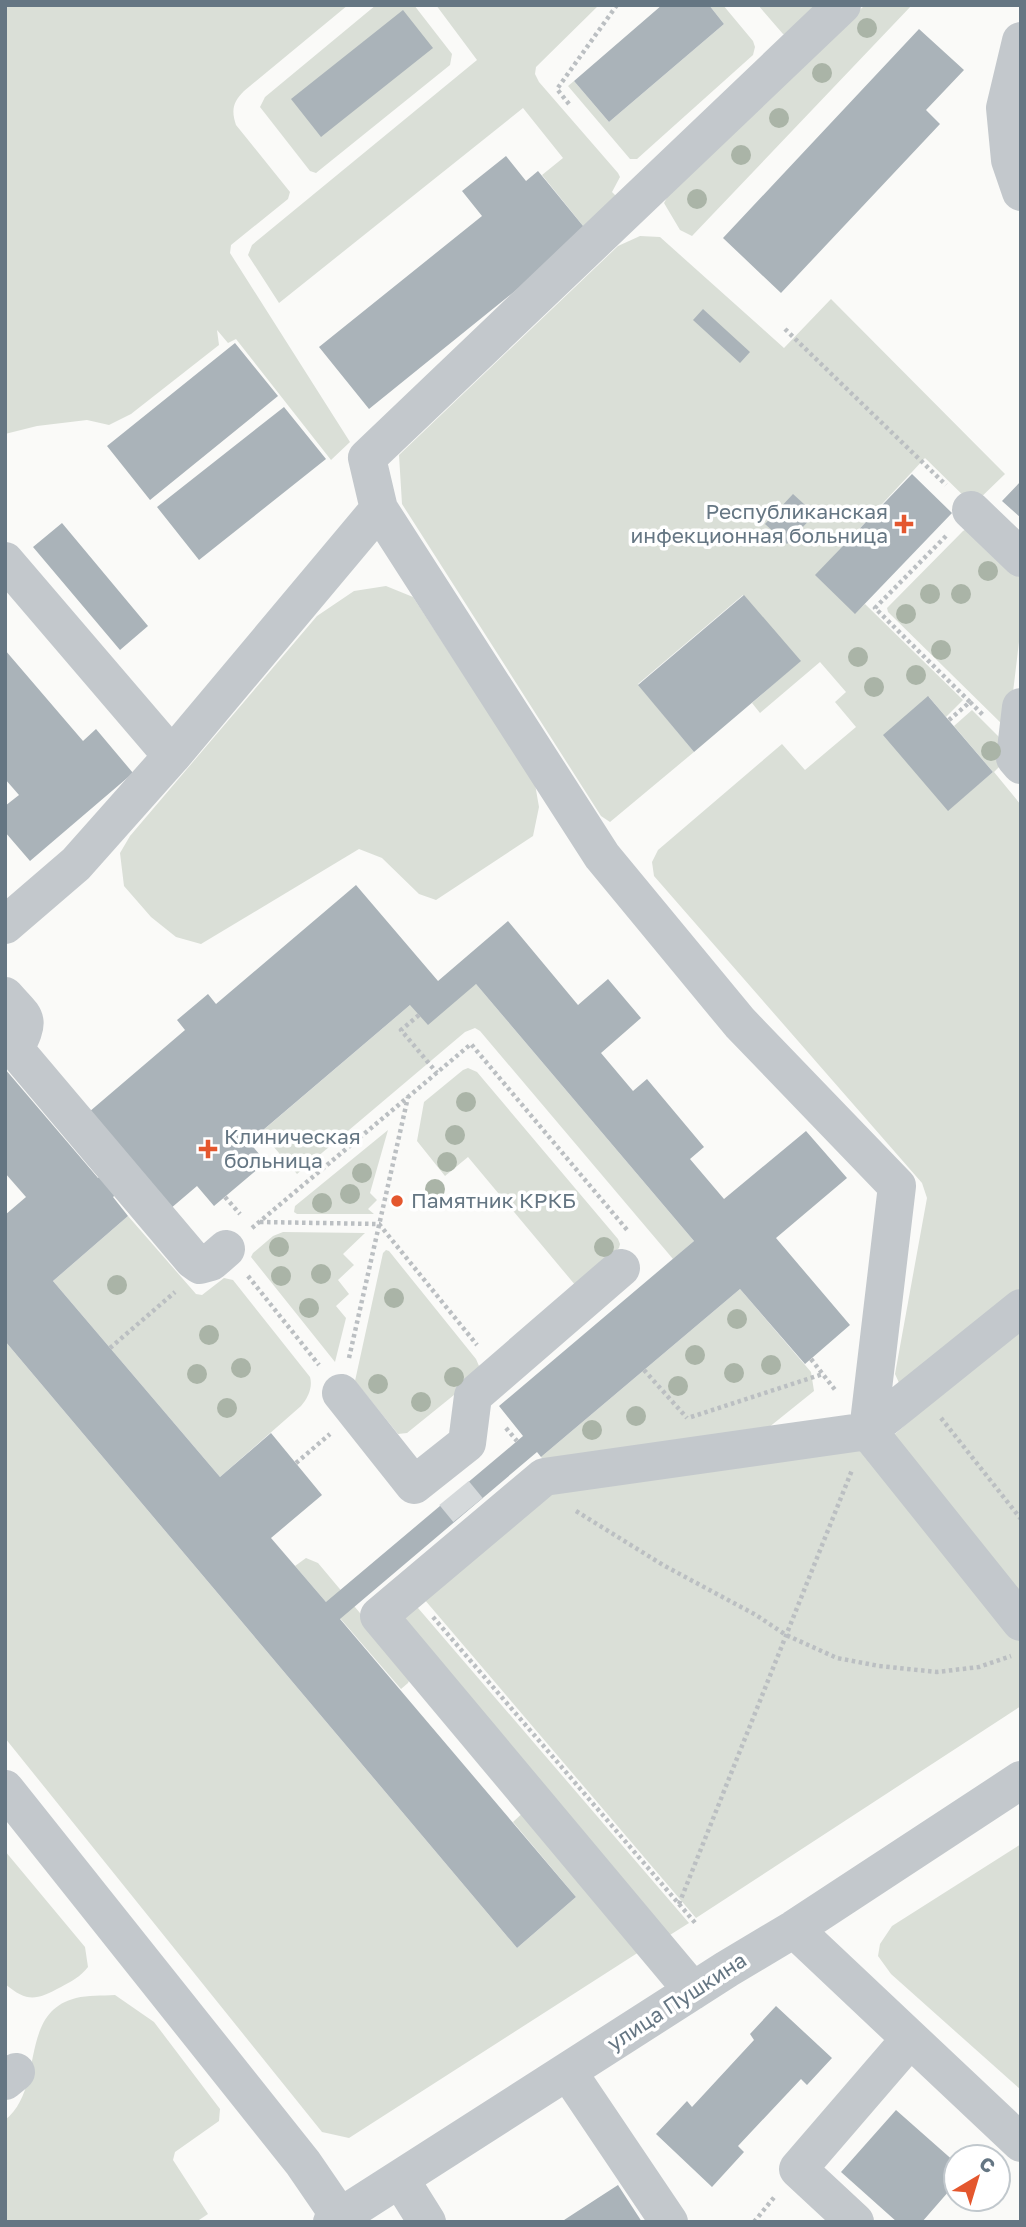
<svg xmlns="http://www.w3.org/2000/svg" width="1026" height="2227" font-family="'Golos Text',sans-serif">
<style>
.green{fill:#dadfd7}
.building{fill:#aab3b9;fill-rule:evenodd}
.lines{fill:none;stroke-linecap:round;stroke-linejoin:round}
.minor-tunnel{stroke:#d5d9db;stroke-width:38;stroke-dasharray:38 19;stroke-linecap:butt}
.path{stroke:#bbbfc2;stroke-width:4.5;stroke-dasharray:3.5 3.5;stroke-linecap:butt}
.minor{stroke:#c3c8cc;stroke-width:38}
.tree{fill:#aab4a7}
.poi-dot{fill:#e4572e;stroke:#fff;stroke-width:2.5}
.labels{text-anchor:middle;stroke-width:7;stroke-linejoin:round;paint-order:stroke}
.poi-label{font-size:21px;fill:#657683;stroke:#fff;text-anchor:start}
.street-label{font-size:21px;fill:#657683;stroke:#fff}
</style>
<rect width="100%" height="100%" fill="#fafaf8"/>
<path class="green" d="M5 5H348L244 91C233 102 231 110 236 125L290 192 288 199 231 245 230 253 350 442 331 460 236 339 228 343 217 330 219 345 131 414 109 425 87 420 37 426 5 434Z
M376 5H414L452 54 450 65 316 173 310 171 260 107 265 97Z
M436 5H599L536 67 535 74 539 82 618 173 620 177 612 192 620 200 588 232 542 175 563 158 523 108 279 303 248 255 252 245 477 60Z
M709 5H723L753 41 755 47 753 55 637 159H630L568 86 574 81 609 122 724 24Z
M758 5H826L790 37 783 34Z
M865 5H912L692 236 680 230 664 203 670 192Z
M640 236 660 237 784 348 831 299 1005 474 973 505 925 458 816 575 855 613 865 604 963 700 946 717 929 697 948 810 993 772 954 726 972 710 1011 749 1010 756 994 772 1021 805V1294L900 1385 895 1374 927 1198 922 1183 654 876 652 862 658 850 782 744 805 770 856 727 835 702 846 692 820 662 760 713 752 703 800 661 743 595 638 684 694 752 610 822 601 816 402 504 399 455 618 246Z
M968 528 1021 576V625L1009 726 1005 727 888 612 887 608 963 531Z
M386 586 413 597 535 784 539 807 533 836 436 900 419 894 382 858 359 849 201 944 176 937 151 917 124 886 120 853 130 836 317 616 354 591Z
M476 984 694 1241 673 1259 480 1031 475 1028 465 1032 297 1174 261 1132 410 1005Z
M468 1068 477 1072 618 1239 620 1244 619 1248 576 1286 468 1157 445 1176 417 1141 424 1102 463 1070Z
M388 1130 370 1193 377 1200 368 1209 374 1214H297L294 1212 295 1206Z
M128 1216 196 1294 202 1295 224 1278 233 1280 310 1377C313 1387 308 1398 301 1406L220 1477 53 1281Z
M283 1232 365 1233 343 1254 354 1265 338 1280 349 1294 336 1306 346 1318 335 1362 251 1257 253 1253 273 1236Z
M386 1250 389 1251 476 1359 479 1366 475 1378 407 1433 398 1434 355 1381 383 1253Z
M740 1289 811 1372 814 1391 768 1428 549 1466 541 1457Z
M1021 1325V1609L888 1440Z
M5 1341 517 1948 576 1897 513 1822 527 1809 639 1952 349 2138 322 2132 5 1738Z
M859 1444 1021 1639V1706L696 1918 424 1599 539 1493Z
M306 1558 318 1563 412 1675 408 1683 401 1689 295 1566Z
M412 1601 689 1923 662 1940 400 1615Z
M1021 1844V2090L891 1974 878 1956 880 1944 892 1926Z
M5 1851 85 1947 88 1967C80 1977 72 1981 61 1987 36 2000 28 2003 5 1984Z
M115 1995 154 2022 220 2109 219 2121 175 2152 173 2160 208 2214 196 2222H5V2120C46 2088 17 2013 76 1998 88 1995 102 1996 115 1995Z"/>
<path class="building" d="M662 5H709L724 24 609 122 574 81Z
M403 10 433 48 321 137 291 99Z
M919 29 964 70 926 110 940 124 781 293 723 238Z
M506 156 526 181 538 171 588 232 369 409 319 347 482 216 462 191Z
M703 309 750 352 740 363 693 320Z
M235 343 278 396 150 500 107 446Z
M284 407 326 459 199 560 157 507Z
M912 474 952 513 855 614 815 575Z
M1021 481V518L1002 501Z
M793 494 815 514 787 544 765 524Z
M62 523 148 626 120 650 33 547Z
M744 595 801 661 694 752 638 685Z
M5 650 83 741 96 729 133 773 30 861 5 832V806L19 795 5 779Z
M928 696 993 772 948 811 883 735Z
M356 885 438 981 508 921 578 1005 608 979 641 1018 601 1053 633 1091 647 1079 704 1147 690 1159 724 1199 806 1131 847 1178 776 1238 850 1325 805 1364 740 1289 541 1457 537 1452 340 1619 576 1897 517 1948 5 1341V1215L26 1197 5 1173V1069L98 1178 125 1155 89 1112 185 1030 177 1020 208 994 216 1004ZM476 984 694 1241 499 1406 523 1436 326 1602 271 1538 322 1495 271 1433 220 1477 53 1281 128 1216 113 1197 140 1173 170 1209 197 1186 214 1206 266 1162 249 1142 410 1005 428 1025Z
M776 2006 832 2058 807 2085 801 2079 738 2146 744 2152 712 2187 656 2134 687 2101 692 2107 754 2040 750 2034Z
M896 2110 956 2163V2183L922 2222H897L841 2172Z
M618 2185 642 2222H561L601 2196Z"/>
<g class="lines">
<path class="minor-tunnel" d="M454 1493 468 1510"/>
<path class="path" d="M569 104 557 89 617 5
M785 329 946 485
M946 536 875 608 970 702 949 720
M970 702 984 716
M419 1015 401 1030 437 1073
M225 1197 240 1214
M260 1222 379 1224 477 1345
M252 1228 471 1044 628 1231
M248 1276 319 1365
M110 1348 175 1292
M349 1358 408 1097
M811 1359 836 1391
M644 1370 687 1418
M691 1417 823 1374
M941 1418 1021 1519
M506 1428 517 1441
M296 1463 330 1434
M576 1511 663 1565 756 1615 786 1635 837 1658 879 1666 937 1672 979 1667 1011 1656
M433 1617 697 1925
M679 1904 852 1470
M754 2222 776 2195"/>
<path class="minor" d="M842 5 367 458 379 509 602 856 740 1023 897 1186 868 1431 1021 1622
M1021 41 1005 108 1010 160 1021 192
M971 510 1021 558
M5 561 172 756
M1021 707 1015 758 1021 765
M5 925 76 864 172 756 379 509
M5 996C26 1020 31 1017 16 1047L18 1053 193 1260 200 1265 211 1262 226 1249
M341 1393 414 1485 467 1443 473 1396 621 1268
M5 1789 303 2163 340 2217
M794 1929 1021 2143
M693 1991 379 1616 544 1477 868 1431 1021 1308
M568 2072 669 2222
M5 2081 16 2072
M400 2179 427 2222
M332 2222 727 1969 794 1929 1021 1780
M855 2222 798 2169 910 2039"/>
</g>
<g class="tree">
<circle cx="867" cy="28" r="10"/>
<circle cx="822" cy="73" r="10"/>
<circle cx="779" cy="118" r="10"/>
<circle cx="741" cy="155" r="10"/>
<circle cx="697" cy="199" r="10"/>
<circle cx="988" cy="571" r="10"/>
<circle cx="930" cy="594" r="10"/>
<circle cx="961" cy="594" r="10"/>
<circle cx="906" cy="614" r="10"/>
<circle cx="941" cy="650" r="10"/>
<circle cx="858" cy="657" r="10"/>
<circle cx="916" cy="675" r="10"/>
<circle cx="874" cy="687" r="10"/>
<circle cx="991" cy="751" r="10"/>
<circle cx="466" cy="1102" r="10"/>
<circle cx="455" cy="1135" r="10"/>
<circle cx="447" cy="1162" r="10"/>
<circle cx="362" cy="1173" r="10"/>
<circle cx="435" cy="1189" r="10"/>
<circle cx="350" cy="1194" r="10"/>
<circle cx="322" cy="1203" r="10"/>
<circle cx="279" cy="1247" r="10"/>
<circle cx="604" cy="1247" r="10"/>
<circle cx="321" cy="1274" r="10"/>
<circle cx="281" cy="1276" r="10"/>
<circle cx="117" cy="1285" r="10"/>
<circle cx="394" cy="1298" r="10"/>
<circle cx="309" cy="1308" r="10"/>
<circle cx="737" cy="1319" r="10"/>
<circle cx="209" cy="1335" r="10"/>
<circle cx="695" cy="1355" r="10"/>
<circle cx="771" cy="1365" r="10"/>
<circle cx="241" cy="1368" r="10"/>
<circle cx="734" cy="1373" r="10"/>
<circle cx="197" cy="1374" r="10"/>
<circle cx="454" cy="1377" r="10"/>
<circle cx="378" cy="1384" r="10"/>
<circle cx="678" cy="1386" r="10"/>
<circle cx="421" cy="1402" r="10"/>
<circle cx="227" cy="1408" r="10"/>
<circle cx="636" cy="1416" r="10"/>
<circle cx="592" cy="1430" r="10"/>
</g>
<g class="poi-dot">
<path d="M900.5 513.5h7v7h7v7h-7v7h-7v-7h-7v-7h7z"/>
<path d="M204.5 1138.5h7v7h7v7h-7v7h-7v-7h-7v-7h7z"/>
<circle cx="397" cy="1201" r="7"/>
</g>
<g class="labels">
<g class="poi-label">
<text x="888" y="519" text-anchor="end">Республиканская<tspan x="888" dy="24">инфекционная больница</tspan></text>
<text x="224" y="1144">Клиническая<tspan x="224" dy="24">больница</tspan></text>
<text x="411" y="1208">Памятник КРКБ</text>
</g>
<g class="street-label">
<text transform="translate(677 2002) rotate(-33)" y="7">улица Пушкина</text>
</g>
</g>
<rect width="1026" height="2227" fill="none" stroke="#657683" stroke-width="14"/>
<g transform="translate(977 2178) rotate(38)"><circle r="33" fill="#ffffff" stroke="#c1c8cd" stroke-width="2"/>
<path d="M0-5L12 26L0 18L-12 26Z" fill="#e4572e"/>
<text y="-10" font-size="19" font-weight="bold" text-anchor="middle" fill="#657683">С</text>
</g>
</svg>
